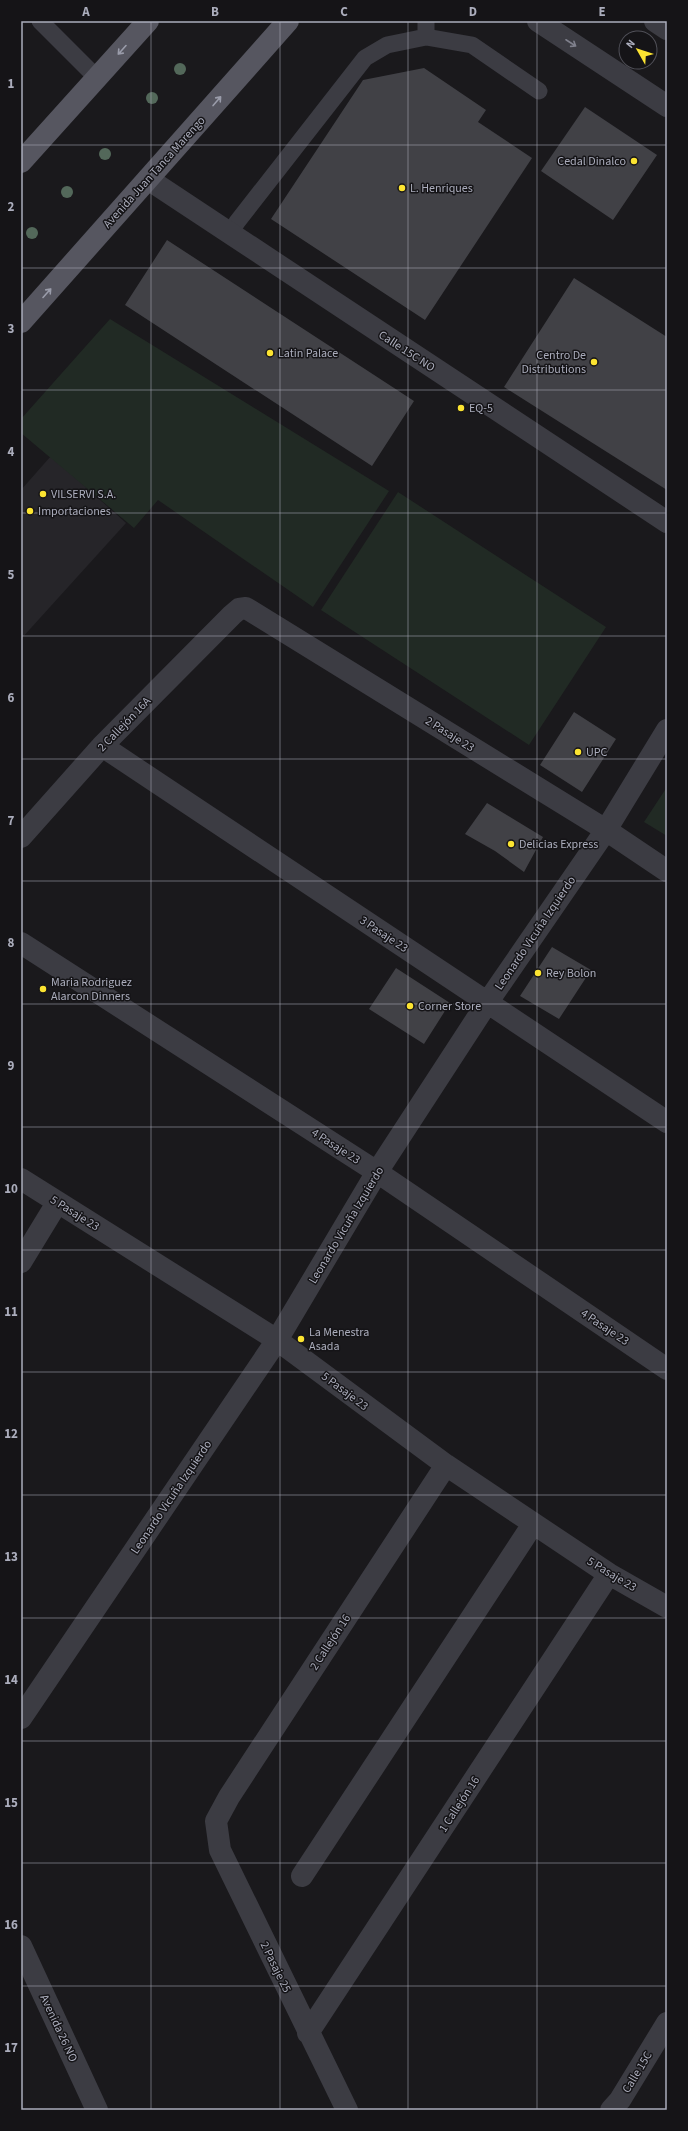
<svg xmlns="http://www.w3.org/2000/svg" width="688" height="2131" font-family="'Source Sans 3',sans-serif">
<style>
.built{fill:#262529}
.green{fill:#212a24}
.building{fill:#414146}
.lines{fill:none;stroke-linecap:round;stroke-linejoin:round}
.service{stroke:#3c3c43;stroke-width:17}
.minor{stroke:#3c3c43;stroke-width:22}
.tertiary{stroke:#3c3c43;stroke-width:22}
.primary{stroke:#565660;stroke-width:22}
.tree{fill:#53685a}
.oneway{stroke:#7f808c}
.oneway2{stroke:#9a9caa}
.grid{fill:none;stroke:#abadbc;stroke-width:1;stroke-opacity:0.55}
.poi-dot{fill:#fce431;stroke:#151417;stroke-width:1.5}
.labels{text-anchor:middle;stroke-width:3;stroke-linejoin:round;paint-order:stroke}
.poi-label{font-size:12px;fill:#abadbc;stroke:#151417;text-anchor:start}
.street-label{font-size:12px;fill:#abadbc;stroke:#151417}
.neatline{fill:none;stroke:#abadbc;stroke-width:1.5}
.grid-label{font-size:13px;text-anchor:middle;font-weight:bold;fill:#abadbc}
</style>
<rect width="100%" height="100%" fill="#1a191c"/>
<path class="built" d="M51 456 126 523 21 639V490Z"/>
<path class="green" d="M110 319 389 491 313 607 158 500 134 528 21 433V419Z
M398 492 606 627 529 745 321 610Z
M667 787V836L644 822Z"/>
<path class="building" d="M424 68 486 110 478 122 532 158 425 320 271 219 363 80Z
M585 107 657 155 613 220 541 171Z
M167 240 414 401 372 466 125 305Z
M574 278 667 337V490L504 387Z
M574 712 616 739 582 792 540 765Z
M487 803 543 837 524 872 495 851 465 834Z
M552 947 591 970 559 1019 520 996Z
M396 968 450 1003 424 1044 369 1009Z"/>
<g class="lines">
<path class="service" d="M40 21 97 78
M426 37V21
M230 234 237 222 365 58 387 45 426 37 472 45 539 91"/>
<path class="minor" d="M148 179 667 522
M102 746 667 1122
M21 837 102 746 232 615 239 609 246 608 606 830 667 871
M21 943 377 1172 667 1369
M21 1179 277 1340 446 1465 609 1574 667 1607
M21 1262 57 1203
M21 1718 277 1340 377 1172 487 1003 606 830 667 730
M302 1876 533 1524
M21 1946 97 2110
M308 2033 609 1574
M347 2110 220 1850 216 1821 229 1797 446 1465
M611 2110 620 2100 667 2023"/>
<path class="tertiary" d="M538 21 667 106
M655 21 667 29"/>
<path class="primary" d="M21 162 148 21
M21 322 288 21"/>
</g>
<g class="tree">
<circle cx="180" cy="69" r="6"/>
<circle cx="152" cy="98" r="6"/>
<circle cx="105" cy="154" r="6"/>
<circle cx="67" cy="192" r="6"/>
<circle cx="32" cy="233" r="6"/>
</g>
<defs><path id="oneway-shaft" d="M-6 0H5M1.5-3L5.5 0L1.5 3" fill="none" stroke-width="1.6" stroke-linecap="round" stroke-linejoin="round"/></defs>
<use class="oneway" href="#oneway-shaft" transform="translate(571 43) rotate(33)"/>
<g class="oneway2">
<use href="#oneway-shaft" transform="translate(122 50) rotate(132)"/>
<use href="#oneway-shaft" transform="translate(217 101) rotate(-49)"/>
<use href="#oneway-shaft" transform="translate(47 293) rotate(-48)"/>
</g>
<path class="grid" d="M151 21V2110M280 21V2110M408 21V2110M537 21V2110M21 145H667M21 268H667M21 390H667M21 513H667M21 636H667M21 759H667M21 881H667M21 1004H667M21 1127H667M21 1250H667M21 1372H667M21 1495H667M21 1618H667M21 1741H667M21 1863H667M21 1986H667"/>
<g class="poi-dot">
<circle cx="634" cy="161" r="4"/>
<circle cx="402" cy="188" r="4"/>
<circle cx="270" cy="353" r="4"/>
<circle cx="594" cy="362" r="4"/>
<circle cx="461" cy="408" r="4"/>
<circle cx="43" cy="494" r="4"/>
<circle cx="30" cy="511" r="4"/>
<circle cx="578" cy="752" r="4"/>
<circle cx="511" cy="844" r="4"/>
<circle cx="538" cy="973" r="4"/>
<circle cx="43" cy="989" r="4"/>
<circle cx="410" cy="1006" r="4"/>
<circle cx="301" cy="1339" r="4"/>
</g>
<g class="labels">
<g class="poi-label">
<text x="626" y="165" text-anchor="end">Cedal Dinalco</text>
<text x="410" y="192">L. Henriques</text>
<text x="278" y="357">Latin Palace</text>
<text x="586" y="359" text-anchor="end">Centro De<tspan x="586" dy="14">Distributions</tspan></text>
<text x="469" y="412">EQ-5</text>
<text x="51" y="498">VILSERVI S.A.</text>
<text x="38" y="515">Importaciones</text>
<text x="586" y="756">UPC</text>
<text x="519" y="848">Delicias Express</text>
<text x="546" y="977">Rey Bolon</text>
<text x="51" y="986">Maria Rodriguez<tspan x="51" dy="14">Alarcon Dinners</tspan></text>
<text x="418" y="1010">Corner Store</text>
<text x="309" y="1336">La Menestra<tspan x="309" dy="14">Asada</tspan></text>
</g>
<g class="street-label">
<text transform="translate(154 172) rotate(-48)" y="4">Avenida Juan Tanca Marengo</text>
<text transform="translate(407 351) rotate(33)" y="4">Calle 15C NO</text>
<text transform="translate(124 724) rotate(-46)" y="4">2 Callejón 16A</text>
<text transform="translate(450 734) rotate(32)" y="4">2 Pasaje 23</text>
<text transform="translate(535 933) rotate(-56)" y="4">Leonardo Vicuña Izquierdo</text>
<text transform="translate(384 934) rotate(34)" y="4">3 Pasaje 23</text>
<text transform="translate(336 1146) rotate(33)" y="4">4 Pasaje 23</text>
<text transform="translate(75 1213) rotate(32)" y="4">5 Pasaje 23</text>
<text transform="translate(346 1225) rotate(-59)" y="4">Leonardo Vicuña Izquierdo</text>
<text transform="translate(605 1327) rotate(34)" y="4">4 Pasaje 23</text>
<text transform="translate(345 1391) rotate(37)" y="4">5 Pasaje 23</text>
<text transform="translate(171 1497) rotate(-56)" y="4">Leonardo Vicuña Izquierdo</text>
<text transform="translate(612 1574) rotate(31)" y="4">5 Pasaje 23</text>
<text transform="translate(330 1642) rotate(-57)" y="4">2 Callejón 16</text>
<text transform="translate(459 1804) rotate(-57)" y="4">1 Callejón 16</text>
<text transform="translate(276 1967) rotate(64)" y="4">2 Pasaje 25</text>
<text transform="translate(59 2028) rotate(65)" y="4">Avenida 26 NO</text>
<text transform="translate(637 2072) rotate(-59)" y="4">Calle 15C</text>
</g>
</g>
<rect width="688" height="2131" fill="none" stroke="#151417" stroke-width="44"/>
<g transform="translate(638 50) rotate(309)"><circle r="19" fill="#151417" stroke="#515159"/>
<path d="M0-3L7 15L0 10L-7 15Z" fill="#fce431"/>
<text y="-6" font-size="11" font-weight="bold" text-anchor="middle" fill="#abadbc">N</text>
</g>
<rect x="22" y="22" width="644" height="2087" class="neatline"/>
<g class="grid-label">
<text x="86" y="16">A</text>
<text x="215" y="16">B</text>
<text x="344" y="16">C</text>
<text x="473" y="16">D</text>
<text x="602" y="16">E</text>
<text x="11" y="88">1</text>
<text x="11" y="211">2</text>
<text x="11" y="333">3</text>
<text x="11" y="456">4</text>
<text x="11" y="579">5</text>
<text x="11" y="702">6</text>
<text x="11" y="825">7</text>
<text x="11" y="947">8</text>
<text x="11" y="1070">9</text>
<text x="11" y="1193">10</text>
<text x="11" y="1316">11</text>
<text x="11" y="1438">12</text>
<text x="11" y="1561">13</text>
<text x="11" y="1684">14</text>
<text x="11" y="1807">15</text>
<text x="11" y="1929">16</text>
<text x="11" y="2052">17</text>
</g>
</svg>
